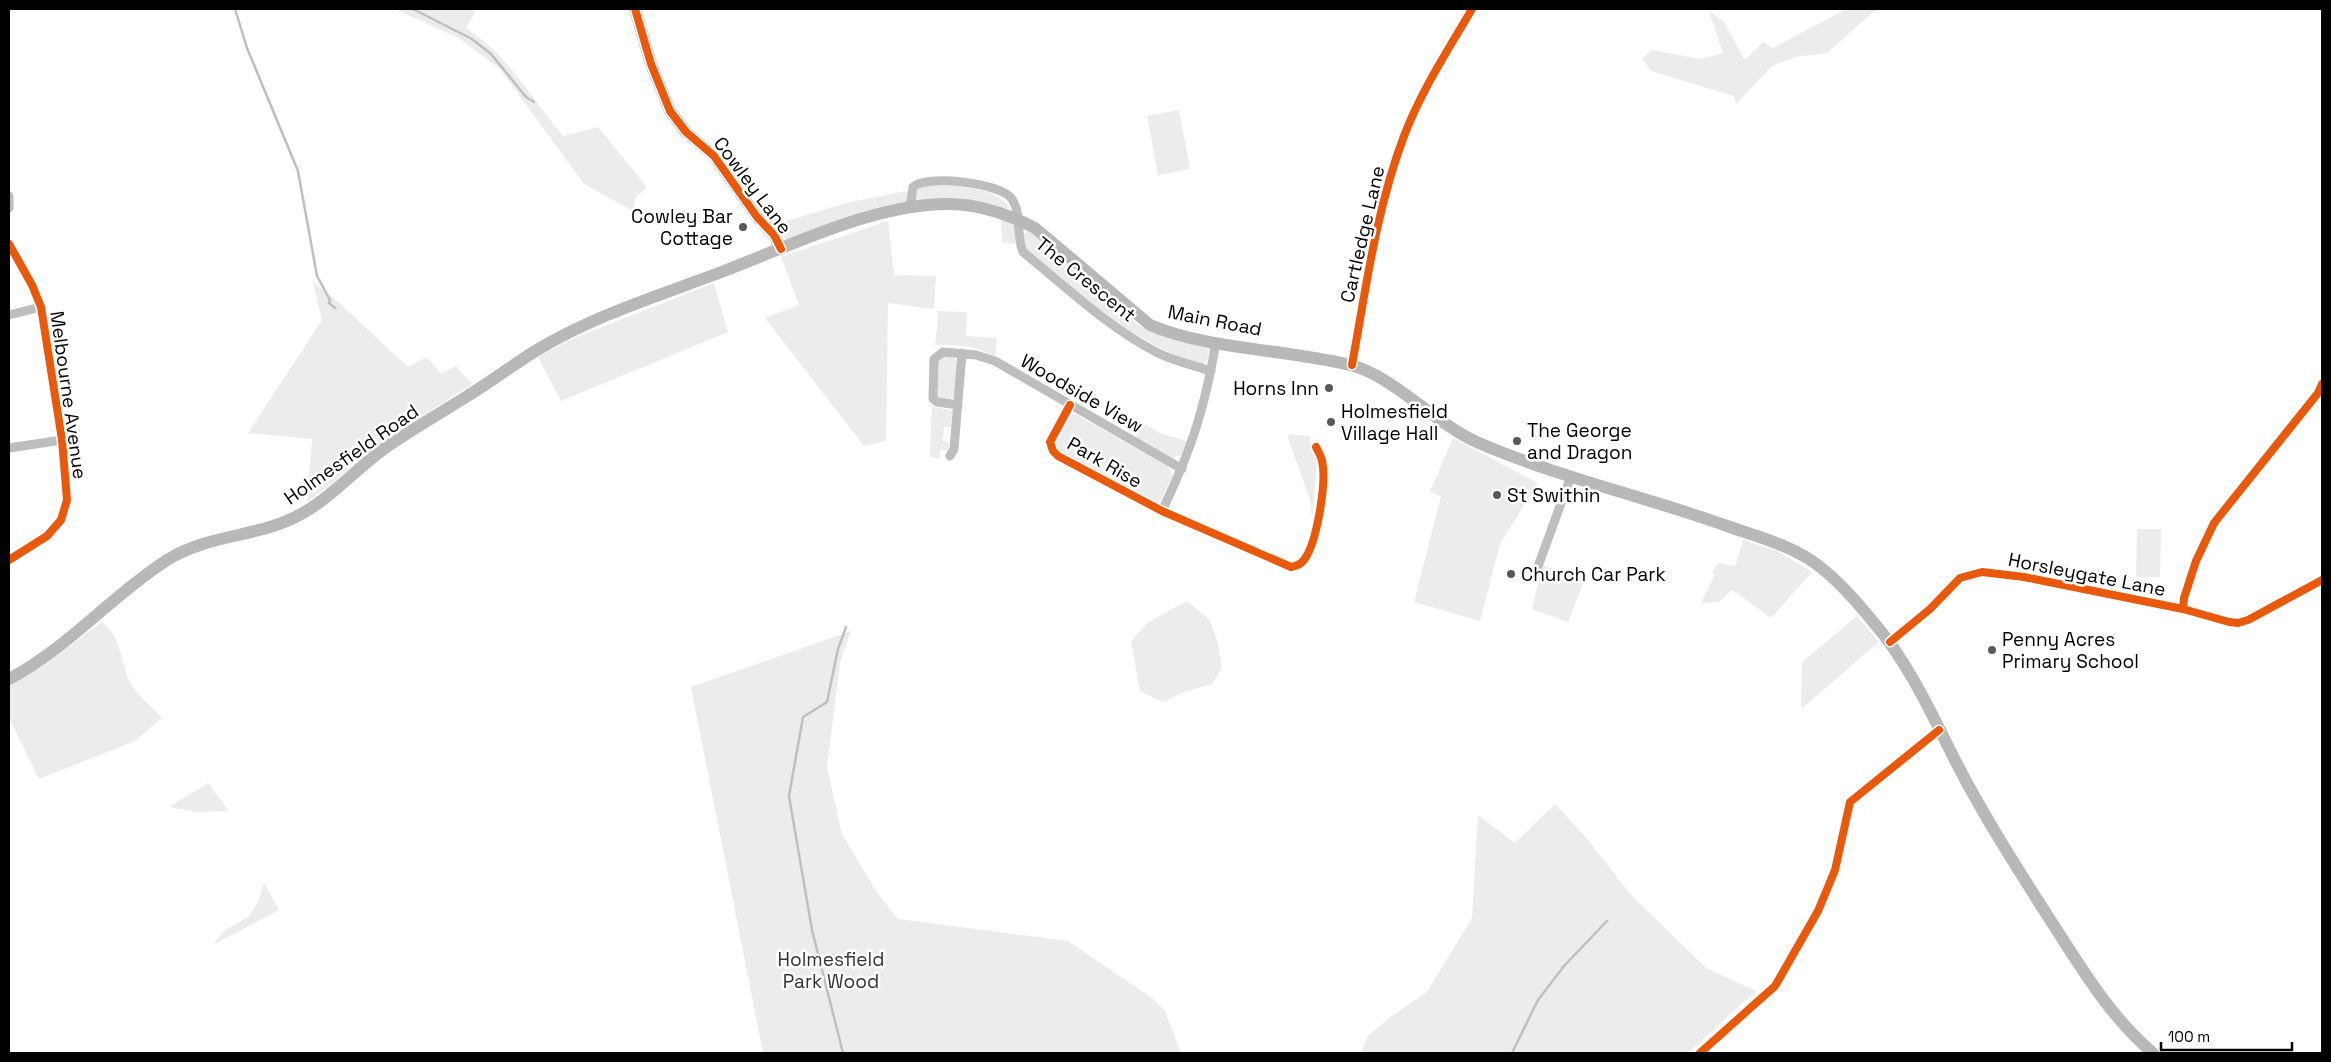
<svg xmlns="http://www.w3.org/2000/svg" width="2331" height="1062" font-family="'Space Grotesk',sans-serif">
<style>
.green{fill:#ececec}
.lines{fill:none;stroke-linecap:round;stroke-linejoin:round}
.stream{stroke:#bfbfbf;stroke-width:2.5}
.street{stroke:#bebebe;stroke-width:9}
.secondary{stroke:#b8b8b8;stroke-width:12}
.cycleway-casing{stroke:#fff;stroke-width:11}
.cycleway{stroke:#e8590c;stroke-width:8}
.poi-dot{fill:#595959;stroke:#fff;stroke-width:2}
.labels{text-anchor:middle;stroke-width:5;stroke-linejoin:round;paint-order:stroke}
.street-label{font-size:19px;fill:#000;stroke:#fff}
.poi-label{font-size:19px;fill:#000;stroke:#fff;text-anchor:start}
.park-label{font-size:19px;fill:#333;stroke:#fff}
</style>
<rect width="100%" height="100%" fill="#fff"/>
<path class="green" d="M394 9H477L466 28C508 55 532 98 563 136L598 127 647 187 636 197 633 211 584 184 500 69 457 37Z
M1846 9H1881L1872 13 1827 53 1795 57 1772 66 1736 104 1734 96 1651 71 1642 59 1651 50 1701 59 1723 53 1709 11 1724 22 1745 60 1763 42 1773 48Z
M1179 110 1190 169 1158 175 1147 116Z
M922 185C946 185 999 185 1011 210L990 204 937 201 788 241 770 226 846 203 916 189Z
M1001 219 1014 222 1017 232 1015 244 1002 242Z
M888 221 894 275 936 276 934 309 888 303 886 441 864 446 765 318 799 305 781 257Z
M1029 230 1078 269 1137 324 1152 332 1210 345 1207 361 1202 365C1133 343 1082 296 1027 251L1023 235Z
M313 282 336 300 408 367 427 357 441 374 456 366 472 384 356 459 336 481 307 502 312 439 248 433 322 320Z
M714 283 728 332 561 401 538 357 569 340Z
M937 311 967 312 966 336 997 338 995 357C976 346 957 344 935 345L938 319Z
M943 356 954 357 957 361 955 396 947 401 937 397V363Z
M932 406 953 411 951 427H944L943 441 949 442V450H940V459L930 456Z
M1071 414 1077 415 1167 465 1173 476 1161 500 1151 503 1061 455 1056 444C1058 433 1062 421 1071 414Z
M1145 424 1160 433 1189 442 1182 455 1172 458 1134 439Z
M1289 434 1310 436 1311 447 1317 460 1312 520 1310 499 1288 439Z
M1453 438 1538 483 1500 544 1480 621 1414 602 1441 496 1430 492Z
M2137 529H2161L2160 577H2136Z
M1743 540 1777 551 1812 572 1771 618 1732 590 1719 602 1701 603 1715 575 1712 572 1718 563 1735 566Z
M1542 565 1585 579 1568 622 1532 609Z
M1187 601 1209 619 1218 643 1222 668 1212 684 1184 692 1163 702 1140 691 1131 642 1147 623Z
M1857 616 1879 642 1801 709 1802 662Z
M102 622C122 638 120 659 129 680 135 694 152 707 162 718L135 741 39 779 9 718V684L40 668Z
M851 631 840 663 827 767 842 834 876 891 898 919 1068 941 1152 998 1165 1011 1181 1053H763L691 687Z
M208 783 229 811 196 812 169 807Z
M1555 804 1589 841 1630 894 1706 968 1756 991 1688 1053H1361L1367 1037 1389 1018 1427 992 1472 918 1478 815 1515 843Z
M264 883 279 910 213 945 224 931 249 916 257 904Z"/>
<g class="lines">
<path class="stream" d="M235 9 247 48 298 171 317 276 330 300 329 303 335 308
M413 9 472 39 491 54 526 97 534 102
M843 1053 812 930 789 796 803 717 827 702 838 649 846 627
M1512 1053 1538 1000 1564 966 1607 921"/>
<path class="street" d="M9 196V208
M910 207 913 187C925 174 1002 183 1012 199 1022 214 1016 236 1023 252 1066 287 1108 327 1156 352 1173 361 1193 365 1211 371
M9 244 32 285 41 307 62 440 67 500 61 520 47 536 9 560
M9 315 41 307
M1352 365C1366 288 1376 210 1404 136 1421 91 1448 50 1472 9
M958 405 937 402 933 399 934 359 943 352 976 355 995 361 1182 469
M1070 405 1050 442 1053 451 1058 456 1162 511 1291 567C1297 566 1301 564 1304 560 1317 543 1327 481 1322 461 1321 456 1318 451 1316 447
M9 448 62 440
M950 456 954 449 962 353
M1162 511C1191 451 1205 408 1216 342
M1536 572 1571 476
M1890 642 1930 609 1960 578 1982 572 2024 577 2183 609 2229 622 2238 623 2248 620 2322 580"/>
<path class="secondary" d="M635 9 651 64 670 111 686 132 714 156 757 217 774 235 781 249
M9 679C68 648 111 596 167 560 210 533 260 538 303 513 333 496 357 468 385 448 412 429 441 413 469 395 492 381 514 364 537 350 595 315 661 295 724 271 792 245 879 202 952 204 981 205 1010 215 1035 228L1150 325C1209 350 1286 349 1350 365 1393 375 1436 425 1479 443 1560 478 1647 497 1730 527 1756 536 1785 544 1809 559 1834 575 1856 601 1875 624 1910 665 1933 717 1958 766 1985 818 2017 868 2049 918 2081 967 2109 1016 2153 1053"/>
<g class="cycleway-casing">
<path id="cycleway" d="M635 9 651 64 670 111 686 132 714 156 757 217 774 235 781 249
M9 244 32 285 41 307 62 440 67 500 61 520 47 536 9 560
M1352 365C1366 288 1376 210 1404 136 1421 91 1448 50 1472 9
M1070 405 1050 442 1053 451 1058 456 1162 511 1291 567C1297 566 1301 564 1304 560 1317 543 1327 481 1322 461 1321 456 1318 451 1316 447
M2183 609 2184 598 2196 561 2214 523 2318 393 2322 384
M1890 642 1930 609 1960 578 1982 572 2024 577 2183 609 2229 622 2238 623 2248 620 2322 580
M1700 1053 1775 986 1818 911 1835 870 1850 802 1939 730"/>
</g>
<use href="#cycleway" class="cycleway"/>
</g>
<g class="poi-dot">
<circle cx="743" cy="227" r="5"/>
<circle cx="1329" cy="388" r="5"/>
<circle cx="1331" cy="422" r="5"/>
<circle cx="1517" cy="441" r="5"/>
<circle cx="1497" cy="495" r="5"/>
<circle cx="1511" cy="574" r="5"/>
<circle cx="1992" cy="650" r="5"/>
</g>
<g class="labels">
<g class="street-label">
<text transform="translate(753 185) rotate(53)" y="7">Cowley Lane</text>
<text transform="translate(1362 234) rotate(-77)" y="7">Cartledge Lane</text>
<text transform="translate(1086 279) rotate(39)" y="7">The Crescent</text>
<text transform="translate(1215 320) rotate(11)" y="7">Main Road</text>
<text transform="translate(1082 393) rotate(30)" y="7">Woodside View</text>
<text transform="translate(69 395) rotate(82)" y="7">Melbourne Avenue</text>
<text transform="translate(351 454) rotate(-35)" y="7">Holmesfield Road</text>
<text transform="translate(1105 462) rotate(30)" y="7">Park Rise</text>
<text transform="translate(2087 574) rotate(11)" y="7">Horsleygate Lane</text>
</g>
<g class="poi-label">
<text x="733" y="223" text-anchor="end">Cowley Bar<tspan x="733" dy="22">Cottage</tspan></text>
<text x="1319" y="395" text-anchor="end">Horns Inn</text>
<text x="1341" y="418">Holmesfield<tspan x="1341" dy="22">Village Hall</tspan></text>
<text x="1527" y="437">The George<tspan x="1527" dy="22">and Dragon</tspan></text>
<text x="1507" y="502">St Swithin</text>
<text x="1521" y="581">Church Car Park</text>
<text x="2002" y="646">Penny Acres<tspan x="2002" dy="22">Primary School</tspan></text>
</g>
<g class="park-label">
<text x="831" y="966">Holmesfield<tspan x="831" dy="22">Park Wood</tspan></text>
</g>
</g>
<rect width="2331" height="1062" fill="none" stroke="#000000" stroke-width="20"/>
<path d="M2161 1042v8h131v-8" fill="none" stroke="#000000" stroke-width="2.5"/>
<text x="2168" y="1042" font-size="15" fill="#000000" stroke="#ffffff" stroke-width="4" paint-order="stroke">100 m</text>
</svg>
